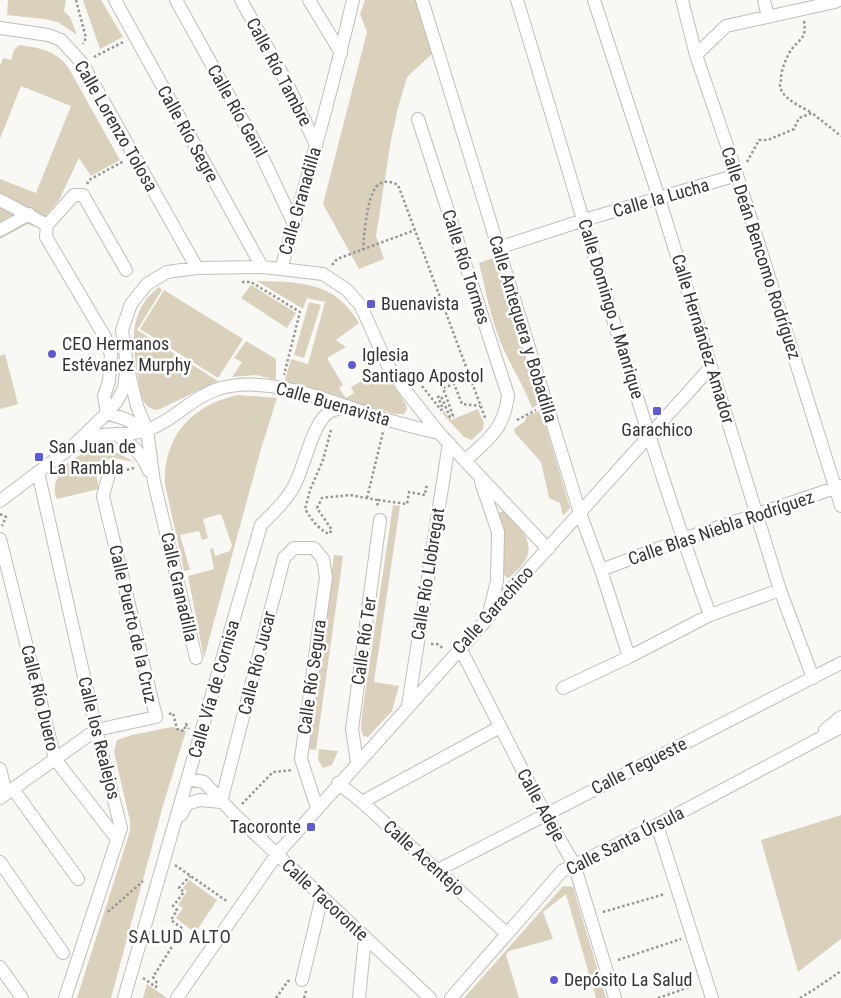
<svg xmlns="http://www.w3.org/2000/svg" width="841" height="998" font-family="'Roboto Condensed',sans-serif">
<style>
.green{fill:#d9d1bb}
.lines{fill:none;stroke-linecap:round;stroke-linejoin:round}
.street-casing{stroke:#bfbeba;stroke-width:14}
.path{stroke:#989694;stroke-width:2.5;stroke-dasharray:2.5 2.5;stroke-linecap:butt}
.street{stroke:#fff;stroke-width:12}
.poi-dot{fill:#5d5cd4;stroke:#fff;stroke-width:2}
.labels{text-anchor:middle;stroke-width:5;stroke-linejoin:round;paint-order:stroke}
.street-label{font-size:18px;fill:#363534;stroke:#fff}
.poi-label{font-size:18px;fill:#363534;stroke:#fff;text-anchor:start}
.neighbourhood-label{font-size:19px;letter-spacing:1px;fill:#3c3b38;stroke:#fff}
</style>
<rect width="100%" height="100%" fill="#faf8f5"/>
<path class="green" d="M8 0H66L64 11 70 17 77 35 58 22 44 19 7 15Z
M83 0H101L123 37 100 49Z
M365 0H417L433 53 407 77 398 108 391 140 376 236 384 259 359 269 323 204 367 32 360 14Z
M19 45C39 48 55 50 68 67L120 160 91 176 79 158 59 200 36 227 28 224 0 239V179L36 193 71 106 21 86 0 139V66L3 58 11 60 14 50Z
M498 256 539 404 532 408C523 383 508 362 499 338 490 314 485 288 479 263Z
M257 281C301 282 334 281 359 323L336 340 346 347 327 358 343 385 339 388 346 398 354 393 351 387 384 369 406 405 407 409 404 414H395L284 383 291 359 308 364 325 302 307 298 303 309Z
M251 285 296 313 287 328 241 298Z
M159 287 162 290 137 330 218 381 158 410C148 409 145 405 141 396 135 357 122 315 159 287Z
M164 290 243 339 218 378 140 329Z
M309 302 321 305 304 358 294 355Z
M246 341 276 359V380L256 375 232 377 242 362 234 358Z
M5 354 18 404 0 409V356Z
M238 395 277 398 261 449 204 658 188 576 214 569 210 549 213 548 215 556 230 551 232 545 221 514 203 519 208 538 202 540 199 531 180 535 190 570 184 571 165 484C163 436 192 405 238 395Z
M478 409 484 423 483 429 472 440 464 437 442 413 444 411 451 420Z
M541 410 570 508 563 516 560 503 549 498 541 462 515 433 514 429 525 421 527 416Z
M102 448 120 454 134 462 114 458 94 463 99 489 57 499C54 493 54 486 57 479 65 460 82 452 102 448Z
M393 505 400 506 374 682 399 686 392 711 368 737 363 736 361 729 362 714Z
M504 511C516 523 534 538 527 557 524 564 515 572 509 578L506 577 503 573 498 516 500 512Z
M334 555 343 556 316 750 308 749Z
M172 727 186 731 164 802 111 998H77L130 831V821L114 752 117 740 132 735Z
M319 749 338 751 332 765 323 768 318 760Z
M841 815V939L798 972 761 840Z
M189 880 217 900 195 933 176 918 183 908 178 905 187 891 183 888Z
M563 886 573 887 606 998H596L566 894 543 912 553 939 509 951 506 955 519 998H464Z
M147 984 167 998H143Z"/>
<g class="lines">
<g class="street-casing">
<path id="street" d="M115 0 262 267
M176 0 259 150 294 224
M241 0 286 81 316 145
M309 0 341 53
M422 0 580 513 601 570 629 657
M517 0C580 205 637 413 710 615
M594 0 659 198 780 590 813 678
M682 0 696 55 737 175 841 506
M764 0 768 17
M0 28 48 35 61 40 82 63 197 268
M696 55 726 26 835 2 839 0
M418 119 508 395C504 430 489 438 465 461
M0 200 47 225
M0 230 29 214
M498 248 584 220 737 175
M281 269C307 180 332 91 353 0
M126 270 83 195H74L47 225 46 237 105 337 111 355 109 381 104 396 107 413 125 419 147 430
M116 434C132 445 141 452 149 471
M74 445C80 442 88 438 95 436 112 433 131 436 147 430 173 421 190 399 215 390 266 372 335 403 384 419 402 424 421 429 439 433
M38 472 96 730 121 828 65 998
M481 482 498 532 497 581 489 613
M0 501 74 445 107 413 117 401 124 388 126 373
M0 539 55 759 117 839
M601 570 683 539 841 486
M460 648 545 814 574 864 615 998
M196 658 154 482 147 430 137 406 127 365 122 330 131 304 147 284 167 272 197 268 262 267 281 269 323 274 347 290 361 306 387 364 405 390 439 433 548 549
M563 688 629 657 710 615 780 590
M408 706 449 443
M825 730 841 717
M357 762 352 729 380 520
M0 769 6 793
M188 779 204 782 233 813 430 998
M338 783 362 802 507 934
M13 789 78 879
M0 798 96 730 156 717 103 496 109 474
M221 802 284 558 294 548H314L323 559 326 577 301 759 317 808
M362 802 500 727
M181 815 187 804 200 800 221 802
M657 825 712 998
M0 862 63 953
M438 870 841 663
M0 967 22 998
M302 980 322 897
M124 998 261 525C273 513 286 501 294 486 305 467 312 421 331 411 336 409 342 408 346 406
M177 998 277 854 488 618 512 588 711 367
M359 998 365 938
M451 998 562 871 657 825 841 727"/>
</g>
<path class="path" d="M76 0 86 38 83 44
M804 21C807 39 800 38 791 50 786 58 781 70 781 79 781 81 780 84 780 86 782 99 802 107 812 113
M94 57 125 41
M747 162 759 140H768L794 129 799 118 812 113 841 136
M87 184 89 180 124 161
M363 250C364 235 367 198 376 187 381 180 391 181 398 185L486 420
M332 265 337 259 415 230
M242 282H251L300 312 284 375
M415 383 418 381 441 410 443 409 438 397 441 396 450 417 453 416 443 388 454 384 462 404 480 406
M517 420 536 410
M331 430 323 460 310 490 305 509C312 520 317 528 329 534L332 530 317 508 322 498 350 495 377 500 378 508
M122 471 134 468
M367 498 383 432
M378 500 407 504 409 492 425 495 426 487H430
M0 514 6 517 2 526
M431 644H437L444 649
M169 714 173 713 177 729 184 731 186 724 189 729
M242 804 273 772 293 770
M175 865 228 902
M108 912 143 881
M603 912 665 894
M618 960 681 939
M143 978 156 987 157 983 153 977 183 929 171 920 177 910 173 906 184 892 179 888 190 876
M276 998 288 981H290
M304 998 306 991
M658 998 696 985
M800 998 815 989 841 971"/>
<use href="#street" class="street"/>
</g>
<g class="poi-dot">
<rect x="366" y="299" width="10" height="10" rx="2.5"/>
<circle cx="52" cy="354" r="5"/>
<circle cx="352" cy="365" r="5"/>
<rect x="652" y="406" width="10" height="10" rx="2.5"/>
<rect x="34" y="452" width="10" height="10" rx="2.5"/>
<rect x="306" y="822" width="10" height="10" rx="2.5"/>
<circle cx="554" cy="980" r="5"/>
</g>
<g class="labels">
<g class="street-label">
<text transform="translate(279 72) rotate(62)" y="6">Calle Río Tambre</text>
<text transform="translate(237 111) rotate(61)" y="6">Calle Río Genil</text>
<text transform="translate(116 126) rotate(60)" y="6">Calle Lorenzo Tolosa</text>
<text transform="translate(188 134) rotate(61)" y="6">Calle Río Segre</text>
<text transform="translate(661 198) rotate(-16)" y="6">Calle la Lucha</text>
<text transform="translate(300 201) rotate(-74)" y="6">Calle Granadilla</text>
<text transform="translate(761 253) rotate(72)" y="6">Calle Deán Bencomo Rodríguez</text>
<text transform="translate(466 267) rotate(72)" y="6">Calle Río Tormes</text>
<text transform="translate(611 309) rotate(73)" y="6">Calle Domingo J Manrique</text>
<text transform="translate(523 329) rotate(73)" y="6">Calle Antequera y Bobadilla</text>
<text transform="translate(703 339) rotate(73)" y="6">Calle Hernández Amador</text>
<text transform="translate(333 404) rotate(16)" y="6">Calle Buenavista</text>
<text transform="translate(721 528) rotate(-19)" y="6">Calle Blas Niebla Rodríguez</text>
<text transform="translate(428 574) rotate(-81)" y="6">Calle Río Llobregat</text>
<text transform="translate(179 587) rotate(77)" y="6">Calle Granadilla</text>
<text transform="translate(493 610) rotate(-48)" y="6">Calle Garachico</text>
<text transform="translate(133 624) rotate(77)" y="6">Calle Puerto de la Cruz</text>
<text transform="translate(364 641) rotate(-82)" y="6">Calle Río Ter</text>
<text transform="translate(257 663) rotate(-76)" y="6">Calle Río Jucar</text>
<text transform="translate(312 677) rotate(-82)" y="6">Calle Río Segura</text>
<text transform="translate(214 689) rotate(-74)" y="6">Calle Vía de Cornisa</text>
<text transform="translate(40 698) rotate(76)" y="6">Calle Río Duero</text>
<text transform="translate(99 738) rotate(76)" y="6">Calle los Realejos</text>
<text transform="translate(639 766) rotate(-27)" y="6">Calle Tegueste</text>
<text transform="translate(541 805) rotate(61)" y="6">Calle Adeje</text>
<text transform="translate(625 841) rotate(-27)" y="6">Calle Santa Úrsula</text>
<text transform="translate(424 858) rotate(42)" y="6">Calle Acentejo</text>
<text transform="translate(325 900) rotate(43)" y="6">Calle Tacoronte</text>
</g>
<g class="poi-label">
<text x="381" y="310">Buenavista</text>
<text x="62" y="350">CEO Hermanos<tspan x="62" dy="21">Estévanez Murphy</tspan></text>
<text x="362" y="361">Iglesia<tspan x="362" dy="21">Santiago Apostol</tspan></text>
<text x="657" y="436" text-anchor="middle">Garachico</text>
<text x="49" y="453">San Juan de<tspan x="49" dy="21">La Rambla</tspan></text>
<text x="301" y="833" text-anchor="end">Tacoronte</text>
<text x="564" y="986">Depósito La Salud</text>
</g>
<g class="neighbourhood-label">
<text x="180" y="943">SALUD ALTO</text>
</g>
</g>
</svg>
